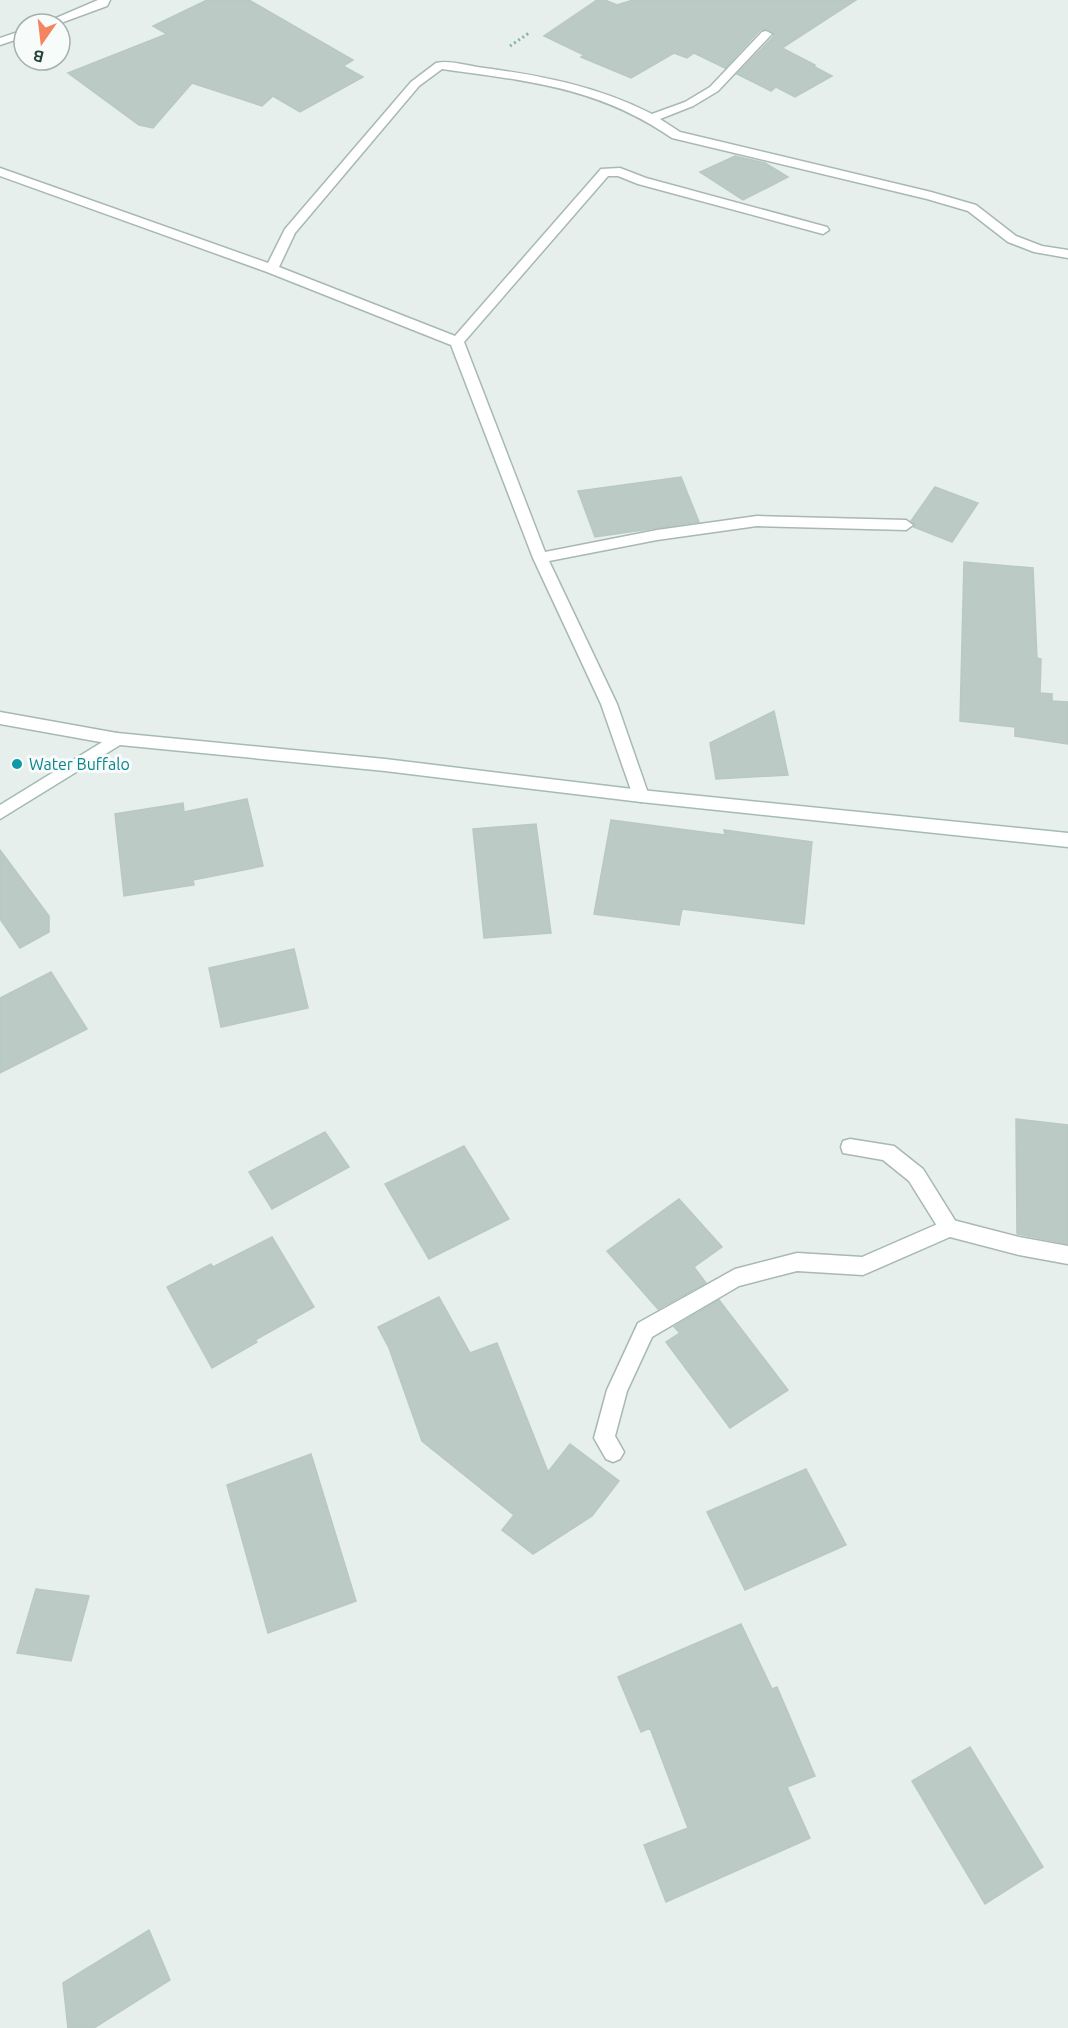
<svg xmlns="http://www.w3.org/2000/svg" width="1068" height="2028" font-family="Ubuntu,sans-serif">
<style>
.building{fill:#bbcac4;stroke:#b8c9c2;stroke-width:1.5}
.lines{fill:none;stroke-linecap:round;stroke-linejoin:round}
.lane-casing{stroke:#a8b8b2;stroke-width:3}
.street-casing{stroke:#a8b8b2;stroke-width:3}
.secondary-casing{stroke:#a4bbb3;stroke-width:3}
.path{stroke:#86b3a5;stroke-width:3;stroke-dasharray:2 3;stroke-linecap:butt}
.lane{fill:#fff;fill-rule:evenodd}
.street{fill:#fff;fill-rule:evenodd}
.secondary{fill:#fff;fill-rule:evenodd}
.culture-dot{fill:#0f9aa8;stroke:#f7fbf9;stroke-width:2}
.labels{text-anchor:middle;stroke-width:6;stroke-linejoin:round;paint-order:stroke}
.culture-label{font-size:16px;fill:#0d838f;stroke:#f7fbf9;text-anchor:start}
</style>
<rect width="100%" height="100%" fill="#e6efeb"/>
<path class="building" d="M207 0H249L353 60 343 66 363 77 300 112 273 96 262 106 192 83 153 128 139 125 68 73 167 34 153 26Z
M597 0H605L617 5 633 0H856L782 48 815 65 813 66 832 76 795 97 776 87 771 91 737 74 774 36 773 32 767 29 760 30 725 68 694 53 687 58 674 53 631 78 581 57 584 55 544 36Z
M735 156 765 163 788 177 743 200 700 172Z
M681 477 699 522 595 537 578 491Z
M935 487 978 503 952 542 914 527 915 525 911 521Z
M964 562 1033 568 1037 658 1041 659 1040 693 1052 694V701L1068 702V744L1015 736V727L960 721Z
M774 711 788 775 716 779 710 743Z
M247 799 263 866 193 880 194 885 124 896 115 814 183 803 184 812Z
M611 820 725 835 724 830 812 842 804 924 682 909 679 925 594 914Z
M536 824 551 933 484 938 473 829Z
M0 850 49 916V932L20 948 0 919Z
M294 949 308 1008 221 1027 209 968Z
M51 972 87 1029 0 1073V998Z
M1016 1119 1068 1125V1244L1017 1234Z
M325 1132 349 1167 272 1209 249 1172Z
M464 1146 509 1219 429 1259 385 1184Z
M679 1199 722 1247 694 1267 706 1283 658 1309 607 1251Z
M272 1237 314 1307 255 1340 257 1342 212 1368 167 1287 211 1264 213 1267Z
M439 1297 470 1353 497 1343 548 1472 570 1444 619 1481 592 1516 533 1554 502 1530 514 1515 422 1441 389 1348 378 1327Z
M719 1300 788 1390 730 1428 666 1342 680 1333 674 1327Z
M311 1454 356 1601 268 1633 227 1485Z
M806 1469 846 1545 745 1590 707 1512Z
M36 1589 89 1596 71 1661 17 1653Z
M741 1624 772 1689 777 1687 815 1776 787 1787 810 1838 666 1902 644 1845 688 1828 650 1728 641 1732 618 1677Z
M970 1747 1043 1867 985 1904 912 1781Z
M149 1930 170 1980 94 2028H68L63 1983Z"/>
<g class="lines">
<g class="lane-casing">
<path id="lane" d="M850 1139 894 1146 923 1169 956 1222 959 1228 956 1234 949 1237 942 1234 909 1181 883 1160 843 1153 841 1147 843 1141Z"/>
</g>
<g class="street-casing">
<path id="street" d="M98 0H110L107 6 58 24H42Z
M24 30V37L0 45V38Z
M766 31 772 34 770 36 718 91 693 106 660 119 680 132 931 192 976 205 1016 236 1042 246 1068 250V258L1034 252 1008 242 968 211 927 199 672 138C598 87 528 81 442 69L419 86 295 233 279 267 455 336 601 169 620 168 646 178 827 227 829 230 823 234 638 184 618 176H608L464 342 545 552 657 530 757 516 906 520 913 525 906 530 757 526 657 540 549 561 617 704 649 796 647 800 641 802 635 800 633 796 601 704 533 558 451 345 267 272 0 176V168L268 263 285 229 411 82 436 63C449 60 465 65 477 67 539 75 597 86 652 114L685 102 710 87 762 32Z
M0 712 117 733 123 735 125 739 123 743 117 745 0 724Z
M949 1219 1019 1237 1068 1246V1264L1019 1255 950 1237 863 1275 797 1271 739 1286 652 1337 627 1391 615 1436 624 1452 620 1459 613 1462 606 1459 594 1438 607 1390 638 1323 735 1269 797 1253 862 1257Z"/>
</g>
<g class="secondary-casing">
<path id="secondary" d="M117 733 385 759 641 790 1068 833V847L641 802 385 771 120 745 0 819V805Z"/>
</g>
<path class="path" d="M510 46 529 33"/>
<use href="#lane" class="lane"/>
<use href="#street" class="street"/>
<use href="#secondary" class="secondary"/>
</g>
<circle class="culture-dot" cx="17" cy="764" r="6"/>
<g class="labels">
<g class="culture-label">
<text x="29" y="770">Water Buffalo</text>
</g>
</g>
<g transform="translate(42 42) rotate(194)"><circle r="28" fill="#f7fbf9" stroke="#a3b1ad" stroke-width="1.5"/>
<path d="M0-4.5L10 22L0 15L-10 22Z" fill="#f4845f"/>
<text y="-9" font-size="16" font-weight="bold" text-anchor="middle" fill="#24423a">B</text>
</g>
</svg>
